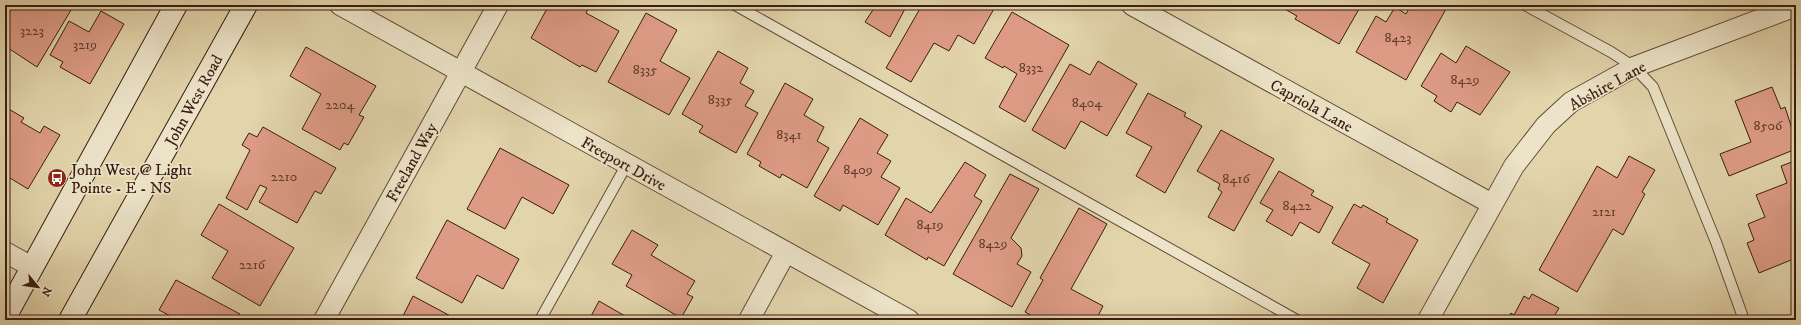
<svg xmlns="http://www.w3.org/2000/svg" width="1801" height="325" font-family="'IM FELL DW Pica',serif">
<style>
.building{fill:#dd9b85;stroke:#381d10}
.lines{fill:none;stroke-linecap:round;stroke-linejoin:round}
.service-casing{stroke:#624b37;stroke-width:12}
.minor-casing{stroke:#624b37;stroke-width:22}
.secondary-casing{stroke:#381d10;stroke-width:24}
.service{stroke:#ece3c8;stroke-width:10}
.minor{stroke:#ece3c8;stroke-width:20}
.secondary{stroke:#ece3c8;stroke-width:22}
.labels{text-anchor:middle;stroke-width:3.5;stroke-linejoin:round;paint-order:stroke}
.number-label{font-size:14px;fill:#613c2d}
.street-label{font-size:16px;fill:#381d10;stroke:#ece3c8}
.poi-label{font-size:16px;fill:#381d10;stroke:#ece3c8;text-anchor:start}
</style>
<rect width="100%" height="100%" fill="#e2d4ab"/>
<filter id="stains"><feTurbulence type="fractalNoise" baseFrequency=".005" numOctaves="4"/><feColorMatrix values="0 0 0 0 .2 0 0 0 0 .09 0 0 0 0 .02 0 0 0 .5 -.17"/></filter>
<radialGradient id="worn" r=".72"><stop offset=".6" stop-color="#630" stop-opacity="0"/><stop offset="1" stop-color="#630" stop-opacity=".3"/></radialGradient>
<path class="building" d="M10 5 24 6 33 5 39 9 41 5H74L37 67 5 46V14Z
M549 5H590L586 13 619 31 596 72 582 65 580 67 531 38Z
M876 5H907L890 37 865 22Z
M922 5H991L995 7 974 44 958 35 949 51 934 43 911 82 886 68Z
M1284 5H1353L1359 9 1339 44 1295 19 1297 16 1283 8Z
M1411 5H1440L1446 9 1406 80 1356 52 1376 16 1386 22 1395 7 1406 14Z
M101 11 124 24 90 84 60 67 63 62 50 55 69 21 89 32Z
M1012 12 1069 45 1025 122 999 107 1017 74 1004 66 1003 68 985 58Z
M646 13 677 30 660 61 690 78 669 115 608 82Z
M1466 46 1510 72 1480 115 1457 102 1451 112 1434 101 1437 96 1421 86 1441 53 1456 63Z
M306 47 376 86 359 115 364 117 348 145 344 143 340 150 302 129 321 94 290 76Z
M718 51 748 68 740 83 754 91 745 106 758 113 736 153 699 132 703 126 682 114Z
M1098 61 1137 84 1107 136 1081 121 1065 149 1032 130 1070 64 1090 75Z
M785 83 813 99 804 115 824 127 817 141 829 148 807 188 782 174 780 178 759 166 761 162 747 154Z
M1772 87 1781 109 1785 107 1796 141V149L1729 176 1720 154 1751 142 1735 101Z
M1148 93 1186 113 1184 116 1202 126 1165 193 1136 176 1152 147 1126 133Z
M7 108 24 118 21 122 40 133 44 126 60 135 28 189 5 175V110Z
M860 118 888 135 877 153 891 161 881 177 900 188 878 225 843 205 840 211 814 196Z
M263 127 336 168 321 194 315 191 297 223 259 202 267 188 260 185 247 210 226 198 250 150 242 145 249 133 257 137Z
M1221 130 1274 159 1234 231 1208 217 1222 192 1218 189 1220 184 1197 171Z
M500 148 569 185 553 214 522 197 505 229 467 209Z
M1629 156 1655 170 1642 192 1645 194 1623 235 1613 229 1577 292 1539 270 1597 166 1617 178Z
M965 162 986 175 974 196 982 201 944 266 928 257 927 260 885 235 906 198 931 213Z
M1792 162 1796 173V258L1759 273 1747 243 1754 240 1748 224 1765 217 1756 195 1787 183 1781 166Z
M1279 171 1314 191 1311 195 1333 207 1319 233 1300 222 1292 236 1266 221 1273 210 1260 203Z
M1010 174 1039 189 1011 238 1021 248 1022 256 1017 264 1031 272 1012 307 953 274Z
M219 204 294 248 260 306 212 278 228 251 201 235Z
M1354 204 1361 208 1363 205 1388 219 1386 222 1418 240 1383 303 1357 288 1370 264 1332 243Z
M1079 208 1107 224 1071 289 1103 306 1096 320H1039L1025 312 1043 280 1040 278Z
M447 220 519 259 503 289 477 275 462 303 416 278Z
M632 230 658 245 651 255 695 281 687 294 693 297 681 318 626 286 632 275 612 264Z
M176 280 240 314 237 320H178L159 310Z
M1532 294 1559 308 1552 320H1507L1511 313 1514 315 1524 296 1529 299Z
M413 296 458 320H401Z
M599 301 632 320H589Z
M1115 315 1124 320H1112Z"/>
<g class="lines">
<g class="service-casing">
<path id="service" d="M735 5 1297 320
M1525 5 1611 52 1634 67 1653 87 1716 242 1744 320
M540 320 627 164"/>
</g>
<g class="minor-casing">
<path id="minor" d="M340 5 909 320
M1132 5 1492 204
M5 252 32 267
M324 320 498 5
M749 320 786 252
M1428 320 1514 166 1546 125 1571 102 1634 67 1796 6"/>
</g>
<g class="secondary-casing">
<path id="secondary" d="M5 317 176 5
M70 320 246 5"/>
</g>
<use href="#service" class="service"/>
<use href="#minor" class="minor"/>
<use href="#secondary" class="secondary"/>
</g>
<defs>
<g id="bus-disc" transform="scale(1)"><circle r="9.5" fill="#8f2418" stroke="#ece3c8"/><path d="M-5-6H5V4H4V6H2V4H-2V6H-4V4H-5ZM-3.5-4V0h7V-4ZM-3.5 1.2v1.5H-2V1.2ZM2 1.2v1.5H3.5V1.2Z" fill="#fff"/></g>
</defs>
<g fill-rule="evenodd">
<use href="#bus-disc" x="57" y="178"/>
</g>
<g class="labels">
<g class="number-label">
<text x="32" y="35">3223</text>
<text x="1398" y="42">8423</text>
<text x="85" y="49">3219</text>
<text x="1031" y="72">8332</text>
<text x="645" y="74">8335</text>
<text x="1465" y="84">8429</text>
<text x="720" y="104">8335</text>
<text x="1087" y="107">8404</text>
<text x="340" y="109">2204</text>
<text x="1768" y="130">8506</text>
<text x="789" y="139">8341</text>
<text x="858" y="174">8409</text>
<text x="284" y="181">2210</text>
<text x="1236" y="183">8416</text>
<text x="1297" y="210">8422</text>
<text x="1604" y="216">2121</text>
<text x="930" y="229">8419</text>
<text x="993" y="248">8429</text>
<text x="252" y="269">2216</text>
</g>
<g class="street-label">
<text transform="translate(1607 85) rotate(-29)" y="6">Abshire Lane</text>
<text transform="translate(193 100) rotate(-61)" y="6">John West Road</text>
<text transform="translate(1312 105) rotate(29)" y="6">Capriola Lane</text>
<text transform="translate(411 162) rotate(-61)" y="6">Freeland Way</text>
<text transform="translate(624 163) rotate(29)" y="6">Freeport Drive</text>
</g>
<g class="poi-label">
<text x="71" y="175">John West @ Light<tspan x="71" dy="18">Pointe - E - NS</tspan></text>
</g>
</g>
<rect width="1801" height="325" fill="none" stroke="#e2d4ab" stroke-width="20"/>
<rect x="6" y="6" width="1789" height="313" fill="none" stroke="#381d10" stroke-width="2"/>
<rect x="10" y="10" width="1781" height="305" fill="none" stroke="#381d10"/>
<g transform="translate(38 287) rotate(119)" stroke="#ece3c8" stroke-width="3" paint-order="stroke">
<path d="M0-3L7 15L0 10L-7 15Z" fill="#381d10"/>
<text y="-6" font-size="11" font-weight="bold" text-anchor="middle" fill="#381d10">N</text>
</g>
<rect width="100%" height="100%" filter="url(#stains)"/>
<rect width="100%" height="100%" fill="url(#worn)"/>
</svg>
